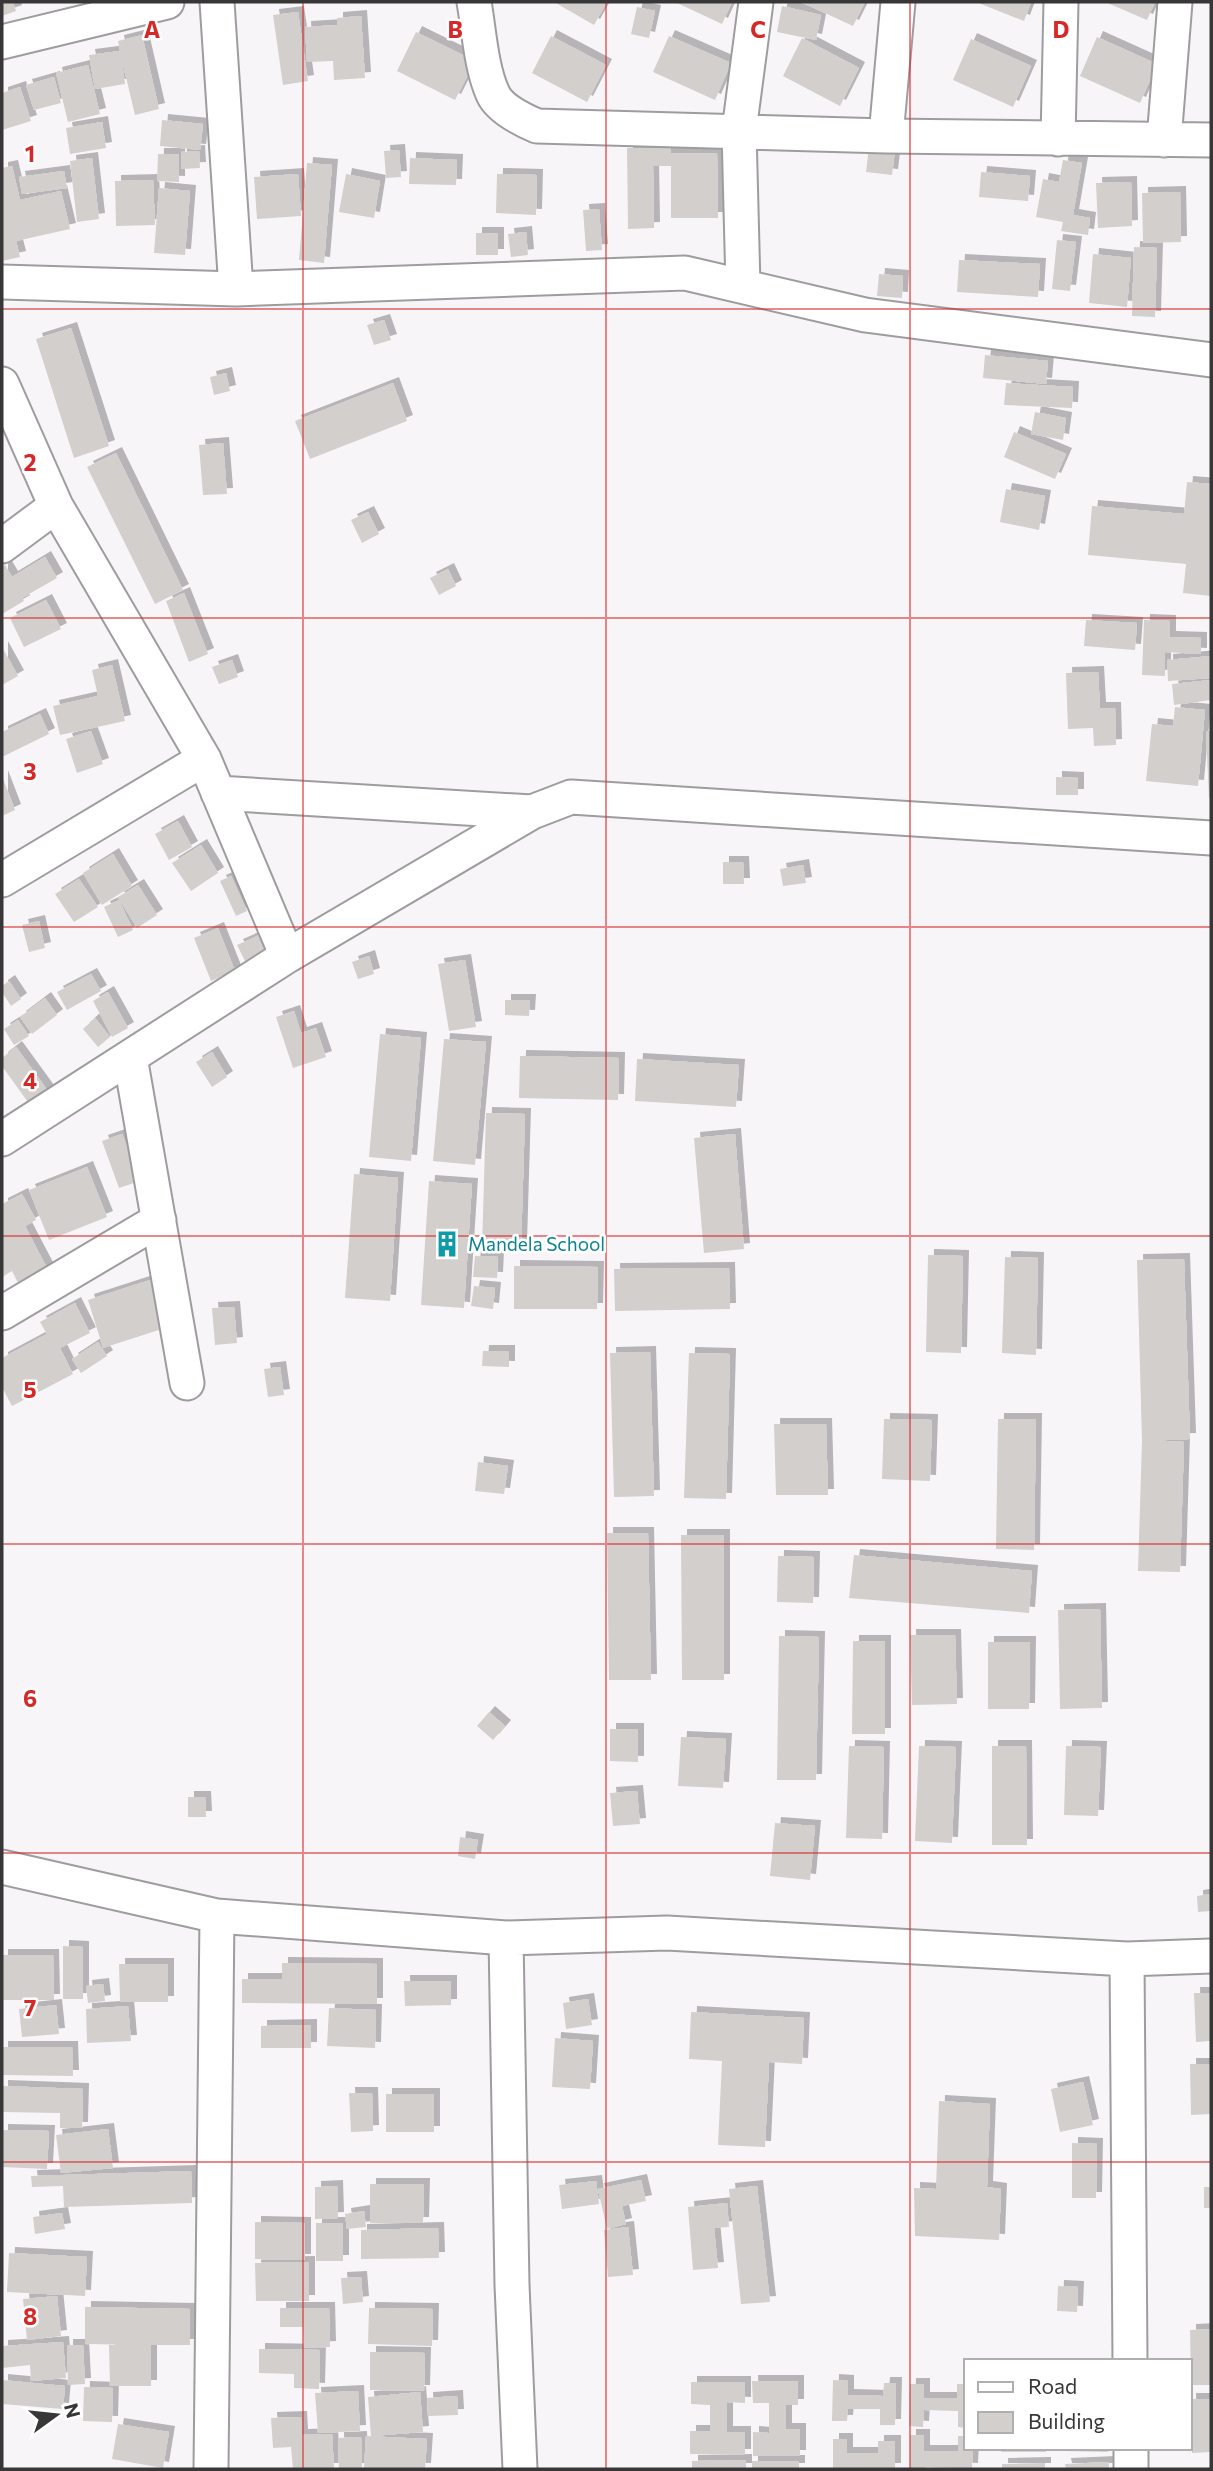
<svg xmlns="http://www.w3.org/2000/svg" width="1213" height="2471" font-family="Commissioner,sans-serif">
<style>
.building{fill:#d3cfcc;filter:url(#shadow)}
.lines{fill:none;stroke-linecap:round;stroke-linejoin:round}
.minor-casing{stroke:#9f9c9f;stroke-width:37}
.minor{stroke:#fff;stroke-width:33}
.grid{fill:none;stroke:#d62828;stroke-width:2;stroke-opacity:0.55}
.labels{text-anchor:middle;stroke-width:5;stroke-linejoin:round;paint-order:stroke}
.culture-label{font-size:19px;fill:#0d838f;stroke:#fff;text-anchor:start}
.grid-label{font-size:23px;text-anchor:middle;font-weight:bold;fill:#d62828;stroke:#fff;stroke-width:5;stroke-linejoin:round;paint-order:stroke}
</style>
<defs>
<filter id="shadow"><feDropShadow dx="6" dy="-6" stdDeviation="0" flood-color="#0004"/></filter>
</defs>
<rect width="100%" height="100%" fill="#f8f5f9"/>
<path class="building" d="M2 2H13L16 11 2 16Z
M554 2H607L594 25Z
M675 2H732L722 24Z
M801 2H865L853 26Z
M976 2H1031L1024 21Z
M1105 2H1155L1147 20Z
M782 6 821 15 816 40 777 32Z
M637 7 655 11 649 38 631 34Z
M298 12 308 81 283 85 273 15Z
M361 16 365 78 334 80 333 61 307 62 305 27 337 25V18Z
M416 32 475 61 455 100 397 71Z
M142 35 159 109 135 115 121 56 125 84 95 89 89 55 120 51 118 41Z
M551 36 606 65 587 102 532 73Z
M669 36 731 63 715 100 653 72Z
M1097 37 1157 64 1140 103 1080 76Z
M802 38 859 68 840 106 783 76Z
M971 39 1031 66 1013 107 953 80Z
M88 65 100 114 68 122 56 73Z
M54 77 61 103 34 110 26 85Z
M20 87 31 121 2 130V93Z
M162 120 203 124 200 150 160 146Z
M102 122 106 148 70 154 66 128Z
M869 147 895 150 892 175 866 172Z
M627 148H671V153H717L718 218H671V166H653L654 228 628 229Z
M399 150 401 177 386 178 384 151Z
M199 151 200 168 181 169V152Z
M158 154H179V182L157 181Z
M92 158 99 219 77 222 70 161Z
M410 158 457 160 456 185 409 184Z
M1063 160 1082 163 1073 215 1090 218 1088 235 1061 231 1063 222 1036 217 1043 179 1059 182Z
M307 163 332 165 324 263 299 260Z
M12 166 20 200 61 191 70 229 16 241 20 257 2 261V168Z
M64 171 67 188 22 194 19 177Z
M981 172 1030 176 1028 201 979 197Z
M298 174 301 216 257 219 254 177Z
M346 174 380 181 374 218 339 212Z
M497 174 537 175 536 215 496 213Z
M153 180 155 225 116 226 115 181Z
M1131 182 1132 226 1098 228 1096 183Z
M159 188 190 191 185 255 154 253Z
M1180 192 1181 242 1143 243 1142 193Z
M599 209 602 250 586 251 583 210Z
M526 232 528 255 511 257 508 234Z
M476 233H498V255H476Z
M1057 240 1076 242 1070 291 1052 289Z
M1134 247 1157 248 1155 317 1132 316Z
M1093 254 1131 258 1127 307 1089 303Z
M959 260 1040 264 1038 297 957 292Z
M879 274 903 276 902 298 877 296Z
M384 320 391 340 374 345 367 325Z
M71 328 109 446 74 458 36 339Z
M985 355 1048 361 1046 384 983 378Z
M226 373 230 391 214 395 210 377Z
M393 383 407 421 310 459 295 421Z
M1006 383 1073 387 1072 408 1004 405Z
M1035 412 1066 418 1063 440 1031 434Z
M1014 432 1066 454 1055 479 1004 457Z
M223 443 227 494 203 495 199 445Z
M116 453 183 590 155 604 87 467Z
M1187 482 1211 484V596L1183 593 1186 564 1088 555 1092 506 1184 514Z
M1006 489 1045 496 1039 530 1000 522Z
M368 512 379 534 362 543 351 520Z
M45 557 57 578 22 598 24 601 2 614V567L5 565 12 577Z
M448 569 456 586 439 595 430 578Z
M184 593 208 654 189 662 166 601Z
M46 600 61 629 24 647 10 618Z
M1086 620 1137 623 1135 650 1084 646Z
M1144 620 1170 621V637L1201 638V654L1165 652V676L1142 675Z
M2 647 18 676 2 685Z
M1211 656V678L1168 681 1167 660Z
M232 660 238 677 219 684 212 667Z
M112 665 125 721 60 735 53 706 98 696 92 670Z
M1098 672 1100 708H1115L1116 745 1094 746 1093 728 1068 729 1066 673Z
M1211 680V700L1174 705 1172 684Z
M1175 707 1205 710 1198 786 1146 781 1152 724 1173 726Z
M40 714 49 734 2 757V732Z
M91 731 103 764 77 773 66 739Z
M1206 731H1211V798H1209Z
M2 776 15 810 2 816Z
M1056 777 1078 778V795H1056Z
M178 821 192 847 169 860 155 834Z
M201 845 218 873 191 891 172 863Z
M113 854 132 886 102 905 83 873Z
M723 862H743L744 884H723Z
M803 865 806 883 783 886 780 869Z
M231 876 247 911 236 916 220 881Z
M79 879 98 907 74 922 55 894Z
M138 885 157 915 137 928 118 897Z
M119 900 133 930 118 937 104 907Z
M39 921 45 948 29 952 22 925Z
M218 928 235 971 211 981 194 938Z
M262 934 269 950 245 961 237 945Z
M369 956 374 974 358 979 352 962Z
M465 960 476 1027 449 1031 438 964Z
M91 974 101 991 67 1010 57 992Z
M9 981 21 999 11 1006 2 992V986Z
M108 992 128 1028 112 1037 93 1001Z
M45 998 57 1015 32 1034 20 1017Z
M505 1000H530L529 1016 505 1015Z
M294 1011 301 1033 316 1028 326 1057 293 1068 276 1017Z
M95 1018 110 1037 98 1047 83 1029Z
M18 1020 29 1036 14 1045 4 1029Z
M380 1034 421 1038 411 1161 369 1157Z
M444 1039 486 1042 475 1165 433 1161Z
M16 1047 48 1091 30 1105 2 1066V1058Z
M212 1052 227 1077 212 1087 196 1062Z
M520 1056 619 1058 618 1100 519 1098Z
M637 1059 739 1065 736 1107 635 1101Z
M486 1113 525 1114 521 1248 482 1247Z
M122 1134 140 1181 119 1188 102 1141Z
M735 1134 744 1249 704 1253 694 1138Z
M87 1167 107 1217 49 1240 29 1190Z
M354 1174 398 1178 390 1301 345 1298Z
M429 1181 472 1184 464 1308 421 1305Z
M22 1194 36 1220 25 1226 49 1272 20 1287 12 1271 2 1277V1204Z
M928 1255 963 1256 961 1353 926 1352Z
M475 1256 498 1257 497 1278 473 1277Z
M1005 1257 1038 1258 1036 1355 1002 1353Z
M1184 1259 1190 1439 1150 1440 1184 1442 1180 1572 1138 1571 1142 1441 1137 1260Z
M514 1266 598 1267 597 1309H514Z
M729 1268 730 1309 615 1311 614 1269Z
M150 1280 165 1328 103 1348 88 1300Z
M474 1286 495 1288 493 1309 471 1306Z
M75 1303 90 1333 60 1348 73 1374 12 1406 2 1387V1358L47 1334 40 1322Z
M234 1307 237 1343 215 1345 212 1308Z
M98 1342 107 1356 81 1373 72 1359Z
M483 1351H509V1367L482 1366Z
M650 1352 654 1496 614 1497 610 1353Z
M689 1353 730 1354 726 1499 684 1498Z
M280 1367 284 1395 268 1397 264 1369Z
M884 1419 932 1420 930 1481 882 1479Z
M998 1419H1036L1034 1550 996 1549Z
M774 1424H826L828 1495H776Z
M478 1462 508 1466 504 1494 475 1491Z
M607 1533H648L651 1680H609Z
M681 1535H724V1680H682Z
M854 1555 1032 1571 1029 1613 849 1598Z
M778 1556 814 1557 813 1603 777 1602Z
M1100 1609 1102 1708 1060 1709 1058 1610Z
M910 1635H955L957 1704 912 1705Z
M779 1636 819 1637 816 1780H777Z
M853 1641H885V1734H852Z
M988 1642H1030L1029 1709H988Z
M489 1712 505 1726 493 1740 477 1726Z
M610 1729H638V1762L610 1761Z
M681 1737 726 1739 723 1788 678 1786Z
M849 1746 884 1747 882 1839 846 1838Z
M919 1746 956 1747 952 1843 915 1841Z
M992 1746H1026L1027 1845H992Z
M1066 1746 1101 1747 1098 1816 1064 1815Z
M637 1791 640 1824 613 1826 610 1793Z
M188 1797H205L206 1817H188Z
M775 1823 815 1826 810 1880 770 1876Z
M460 1837 478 1840 475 1859 458 1856Z
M1211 1894V1911L1198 1912 1197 1896Z
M63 1946 83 1947V1999H63Z
M2 1955H53L54 2000H2Z
M282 1963 377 1964V2004L242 2003V1979H282Z
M119 1964H168V2002H120Z
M404 1981H451V2005L405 2006Z
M103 1984 105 2001 88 2003 86 1986Z
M1194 1993H1211L1210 2041 1196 2042Z
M588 1999 592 2025 566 2029 563 2003Z
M56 2005 59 2034 22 2037 19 2009Z
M128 2006 131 2041 87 2043 86 2009Z
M329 2008 376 2010 375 2048 327 2046Z
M691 2012 804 2018 802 2064 769 2062 765 2147 718 2145 722 2061 689 2059Z
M311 2025V2048H261V2026Z
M555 2038 593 2041 590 2089 552 2087Z
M2 2047H72L73 2076 2 2075Z
M1190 2064H1211V2114L1191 2115Z
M1083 2082 1093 2125 1060 2132 1051 2089Z
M2 2086 83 2089 82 2128H60V2113L2 2112Z
M349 2093H372L373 2131 351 2132Z
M386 2094H434V2132H386Z
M939 2101 990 2104 987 2187 1001 2189 999 2240 915 2236 914 2188 936 2189Z
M108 2129 113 2168 61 2173 56 2135Z
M2 2130 49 2131 47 2169 2 2167Z
M1072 2143 1097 2144 1096 2198H1072Z
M191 2171 192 2203 64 2207 63 2186 32 2187 31 2176Z
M641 2180 646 2201 622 2206 626 2224 607 2229 598 2189Z
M596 2181 599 2204 562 2209 559 2185Z
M370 2184H424L423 2223H370Z
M337 2186 338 2218 315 2219V2187Z
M757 2186 770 2302 741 2304 729 2189Z
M1204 2187H1211V2208H1204Z
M727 2203 729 2227 714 2228 718 2268 693 2270 688 2207Z
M364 2211 366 2227 347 2229 345 2214Z
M62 2213 65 2229 35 2234 33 2217Z
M255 2222 305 2223V2260L255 2259Z
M316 2223H343V2261H316Z
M628 2227 633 2275 608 2277 604 2230Z
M438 2228 439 2258 361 2259V2230Z
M9 2253 87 2257 85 2296 7 2292Z
M309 2262V2301H256L255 2263Z
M361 2277 363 2302 343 2304 341 2278Z
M1058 2286 1078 2287 1077 2312 1057 2311Z
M57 2296 61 2336 27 2340 23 2299Z
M85 2307 190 2309V2345H151V2386H110L109 2345H144L85 2344Z
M280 2308H329L330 2347 304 2348 303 2327H280Z
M369 2308 433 2309 432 2346 368 2344Z
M1211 2329V2385H1191L1190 2330Z
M63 2342 66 2378 31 2381 30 2365 2 2368V2346Z
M67 2345H83L85 2384 68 2385Z
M259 2349 320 2350 319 2389 294 2388V2374L259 2373Z
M370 2352 425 2353 424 2391 370 2390Z
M2 2380 65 2386 63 2409 2 2404Z
M833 2380 848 2381V2395L883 2396 884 2383H896L895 2425H880V2409H848L847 2421H832Z
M752 2381H798V2405H786V2429H800V2456H753V2432L769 2433V2403H753Z
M691 2382H745V2403L727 2402V2432H745V2455L690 2454V2431H710V2405L691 2404Z
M910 2384H924V2398H957V2384H966V2428L958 2427V2411L924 2410 923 2427 909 2426Z
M84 2387 113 2388 112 2422 83 2421Z
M358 2391 360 2431 318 2433 315 2393Z
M420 2392 423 2432 371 2436 368 2397Z
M457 2396 458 2415 428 2416 427 2398Z
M1190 2399H1211V2452L1192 2453Z
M301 2417 302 2435 332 2434 334 2469H293L291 2447 273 2448 271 2418Z
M118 2424 169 2432 163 2468 112 2459Z
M910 2435H924V2451H958V2436H966V2448H973L972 2469 926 2467V2469H910Z
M366 2436 427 2439 425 2469H364Z
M361 2437 362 2469H339L338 2438Z
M833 2439H847V2453H878V2441H895V2469H833Z
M1001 2448H1046V2452H1001Z
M1063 2448H1108V2452L1063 2451Z
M746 2460V2469H692V2461Z
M752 2461H799V2469H752Z
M1109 2462V2469H1066L1065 2464Z
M1045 2463V2469H1002V2464Z"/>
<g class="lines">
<g class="minor-casing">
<path id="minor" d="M217 2 236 289
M474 2C479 30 481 68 493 94 500 109 523 120 537 126L886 136 1211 140
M2 42 167 2
M886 136 898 2
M1058 139 1061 2
M1164 140 1175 2
M2 282 236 289 685 273 865 315 1211 360
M743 286 739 131 756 2
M2 384 56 506 204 759 287 956
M2 546 56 506
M218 793 532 812
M2 880 204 759
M130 1057 187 1383
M2 1139 287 956 532 812 571 797 1211 838
M2 1313 159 1220
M2 1867 217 1916 506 1938 667 1933 1127 1959 1211 1956
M506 1938 512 2285 520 2469
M1127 1959 1130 2361
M1131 2448V2469
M211 2469 217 1916"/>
</g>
<use href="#minor" class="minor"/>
</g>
<path class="grid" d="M303 2V2469M606 2V2469M910 2V2469M2 309H1211M2 618H1211M2 927H1211M2 1236H1211M2 1544H1211M2 1853H1211M2 2162H1211"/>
<defs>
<g id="building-bare" transform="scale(2.1)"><path d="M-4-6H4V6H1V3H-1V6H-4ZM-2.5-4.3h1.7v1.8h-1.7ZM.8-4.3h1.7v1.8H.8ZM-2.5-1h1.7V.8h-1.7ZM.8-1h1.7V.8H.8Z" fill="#0f9aa8" stroke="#fff" stroke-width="2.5" paint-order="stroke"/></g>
</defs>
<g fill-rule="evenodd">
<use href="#building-bare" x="447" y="1244"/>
</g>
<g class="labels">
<g class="culture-label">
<text x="468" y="1251">Mandela School</text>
</g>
</g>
<g class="grid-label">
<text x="152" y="38">A</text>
<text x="455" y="38">B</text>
<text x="758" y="38">C</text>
<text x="1061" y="38">D</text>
<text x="30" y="162">1</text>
<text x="30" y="471">2</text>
<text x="30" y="780">3</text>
<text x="30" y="1089">4</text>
<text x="30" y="1398">5</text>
<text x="30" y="1707">6</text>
<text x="30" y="2016">7</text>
<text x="30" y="2325">8</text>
</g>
<rect width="1213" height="2471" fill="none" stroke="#383738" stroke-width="7"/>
<rect x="964" y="2359" width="228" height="91" fill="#ffffff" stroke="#afafaf" stroke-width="2"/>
<rect x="978" y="2382" width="35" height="10" fill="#ffffff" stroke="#afafaf" stroke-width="2"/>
<text x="1028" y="2394" font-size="21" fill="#383738">Road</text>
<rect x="978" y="2412" width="35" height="21" fill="#d3cfcc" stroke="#afafaf" stroke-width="2"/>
<text x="1028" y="2429" font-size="21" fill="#383738">Building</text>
<g transform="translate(56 2415) rotate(75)" stroke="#ffffff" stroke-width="5" paint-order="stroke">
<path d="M0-5L12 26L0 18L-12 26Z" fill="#383738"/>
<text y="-10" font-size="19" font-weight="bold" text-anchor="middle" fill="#383738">N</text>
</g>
</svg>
